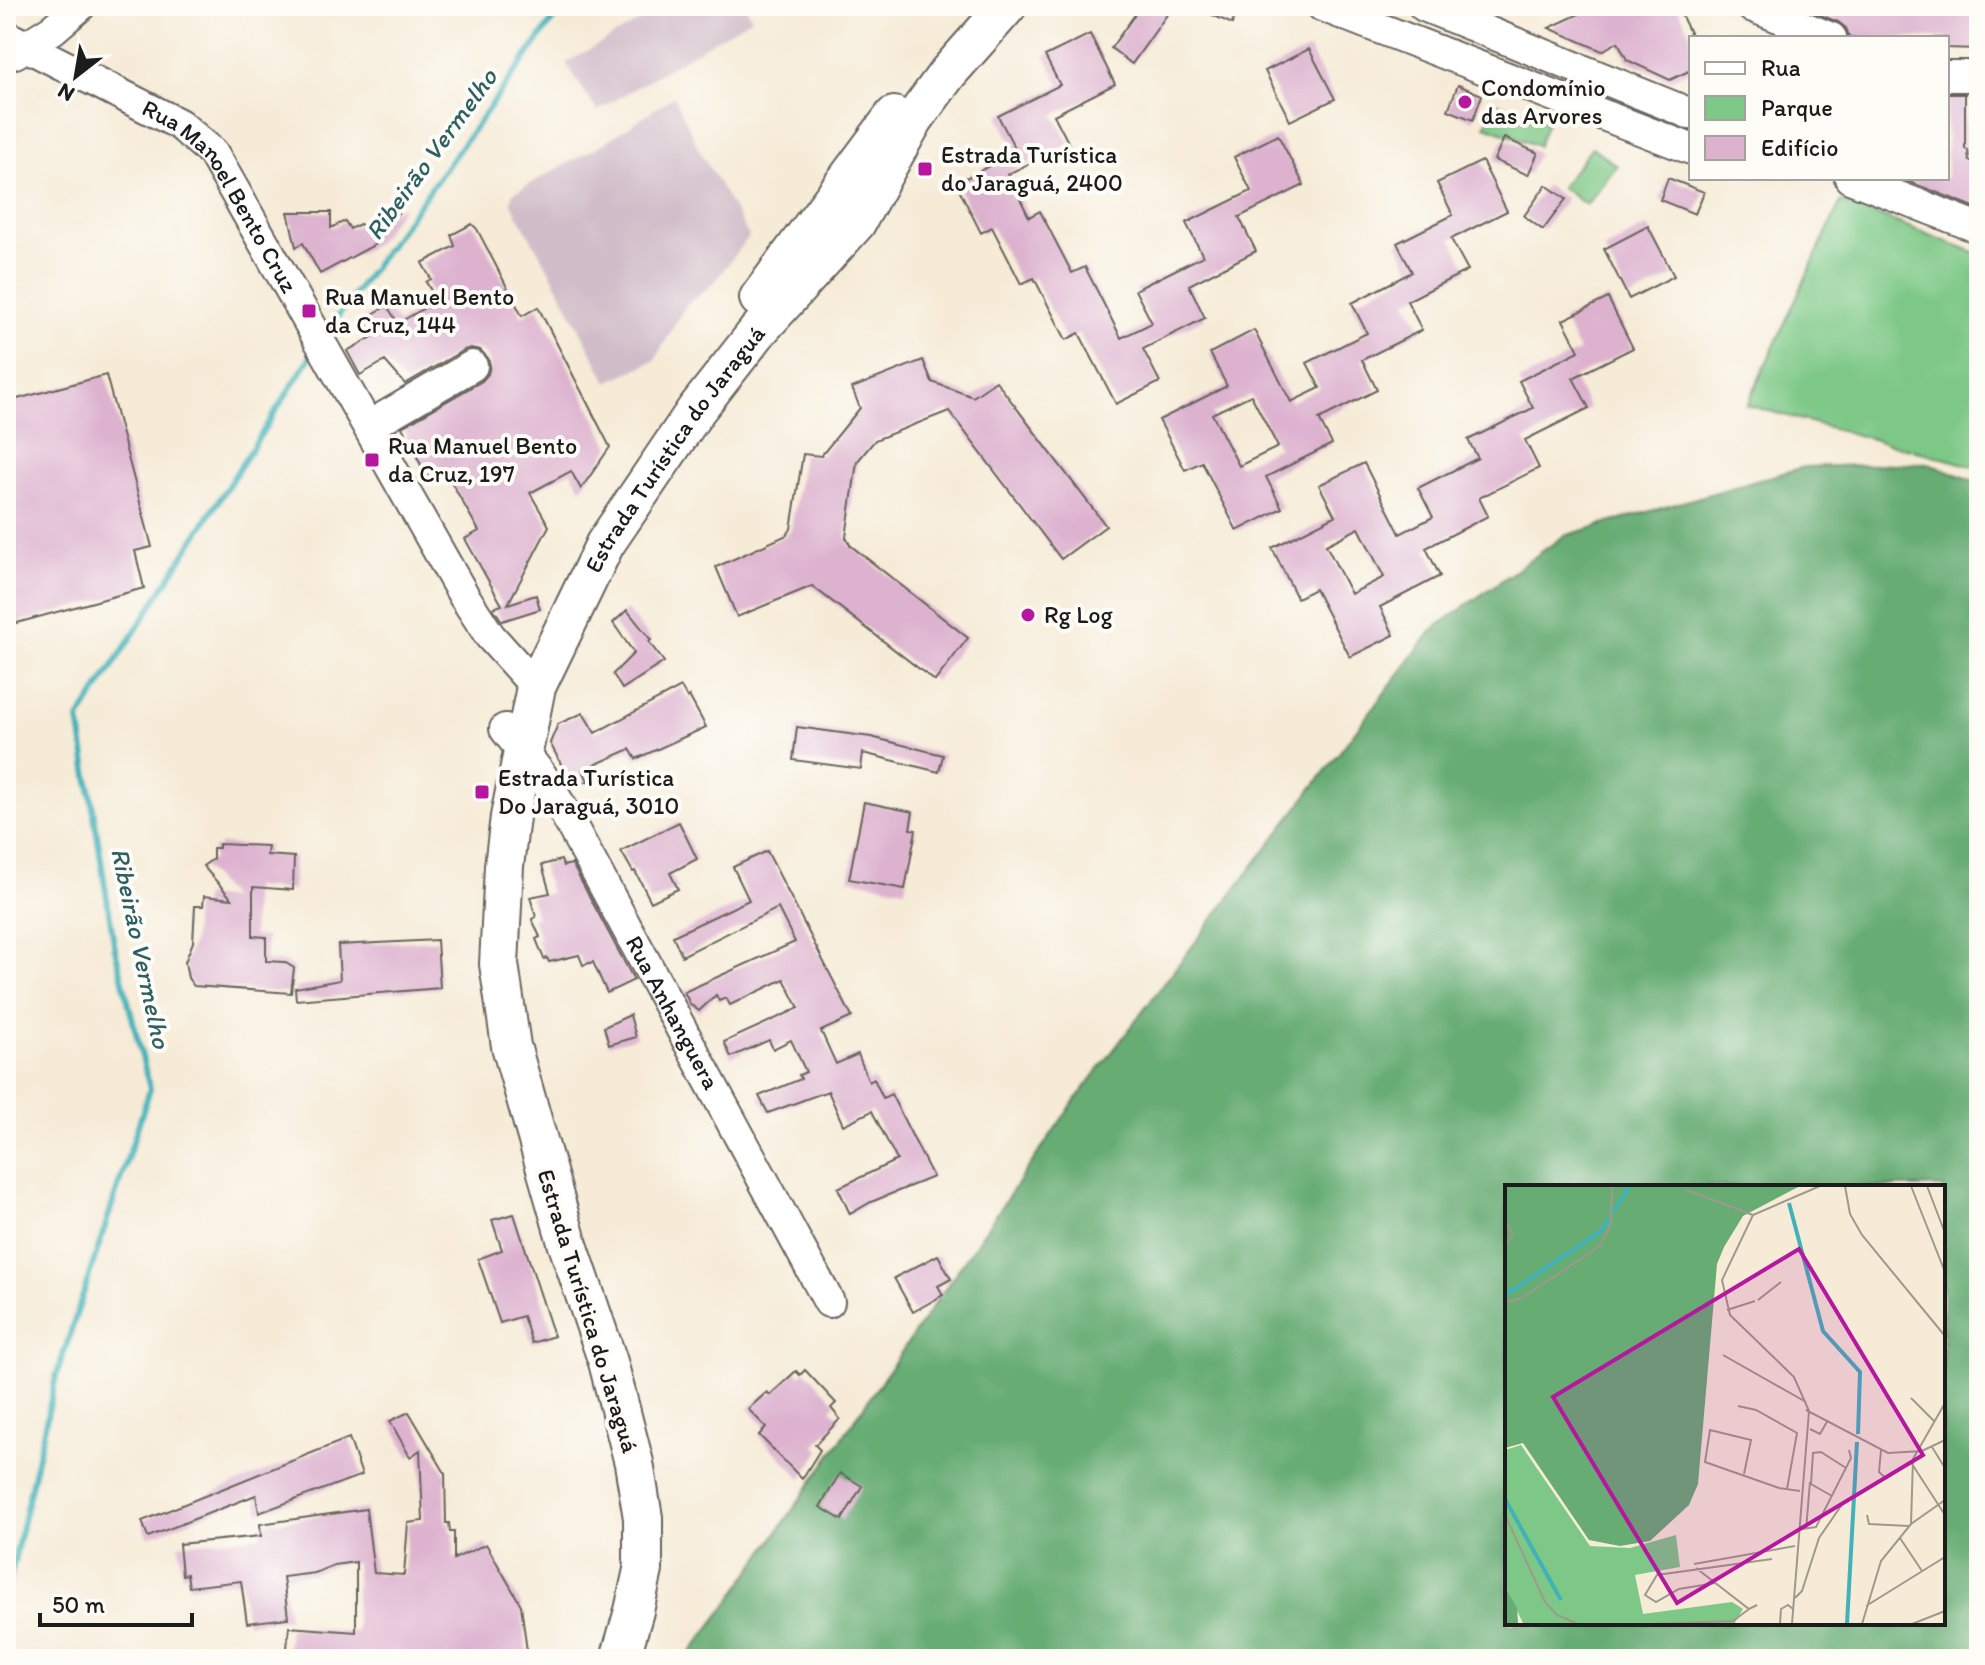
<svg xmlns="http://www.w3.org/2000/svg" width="1985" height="1665" font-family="Itim,sans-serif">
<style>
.industrial{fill:#d1bdc9}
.green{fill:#7dc886;stroke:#4c7251;stroke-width:2}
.forest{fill:#66ac73;stroke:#416448;stroke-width:2;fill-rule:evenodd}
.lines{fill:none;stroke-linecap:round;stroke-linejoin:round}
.stream{stroke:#41b2b9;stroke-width:6}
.building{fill:#ddb2cf;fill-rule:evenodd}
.minor-casing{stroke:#68645d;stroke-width:34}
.major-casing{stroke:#68645d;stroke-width:42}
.minor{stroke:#fff;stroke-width:30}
.major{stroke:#fff;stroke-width:38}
.poi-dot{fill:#b5179e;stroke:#fdfcf7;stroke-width:3}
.labels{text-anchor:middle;stroke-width:8;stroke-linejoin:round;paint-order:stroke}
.poi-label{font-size:24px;fill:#1c1c1c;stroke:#fdfcf7;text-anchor:start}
.street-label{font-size:24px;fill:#1c1c1c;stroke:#fdfcf7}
.water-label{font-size:26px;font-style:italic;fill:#2d6063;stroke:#fdfcf7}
.inset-river{fill:none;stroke:#41b2b9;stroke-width:4}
.inset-road{fill:none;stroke:#9f988c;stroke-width:2}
.view{fill:#b5179e;fill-opacity:0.15;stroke:#b5179e;stroke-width:4}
.inset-edge{fill:none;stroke:#1c1c1c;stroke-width:4}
</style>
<rect width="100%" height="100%" fill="#fdfcf7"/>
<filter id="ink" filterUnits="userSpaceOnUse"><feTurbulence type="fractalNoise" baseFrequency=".0125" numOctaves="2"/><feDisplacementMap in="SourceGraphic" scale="16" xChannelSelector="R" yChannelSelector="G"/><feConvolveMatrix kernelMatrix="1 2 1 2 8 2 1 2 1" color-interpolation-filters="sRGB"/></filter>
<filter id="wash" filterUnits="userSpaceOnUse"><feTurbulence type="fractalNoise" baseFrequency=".006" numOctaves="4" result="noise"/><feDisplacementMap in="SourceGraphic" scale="32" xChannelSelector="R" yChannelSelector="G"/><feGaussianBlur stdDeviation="1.8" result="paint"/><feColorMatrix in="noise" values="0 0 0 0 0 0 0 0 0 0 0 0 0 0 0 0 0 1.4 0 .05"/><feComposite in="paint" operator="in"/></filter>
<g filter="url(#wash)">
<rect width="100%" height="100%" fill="#f6ebd7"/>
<path class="industrial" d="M666 6H745L752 18 597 111 566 63Z
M674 96 701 153 749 236 713 284 686 305 654 361 607 382 554 279 511 203 513 193 603 144Z"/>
<path class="green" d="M1494 102 1547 122 1538 146 1485 126Z
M1592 147 1617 166 1586 205 1561 187Z
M1841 201 1979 254V468L1747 405Z"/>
<path class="forest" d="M1927 463 1979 483V1659H686L732 1598 1068 1110 1433 629 1564 536 1804 467ZM1507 1187H1943V1623H1507Z"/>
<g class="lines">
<path class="stream" d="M331 326 563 6
M6 1596 56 1377 150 1089 115 949 79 719 311 356"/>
</g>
<g id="blocks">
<path class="building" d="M1141 6H1173L1132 64 1111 48Z
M1193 6H1240L1232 24Z
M1596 6H1677L1691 35V70L1670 80 1627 60 1618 42 1602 51 1549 28Z
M1799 6H1979V49L1947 48V38H1849L1846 28 1838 22Z
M1090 34 1115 84 1054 115 1069 144 1008 174 1029 217 1040 211 1072 273 1085 267 1121 338 1152 323 1135 290 1203 256 1186 223 1251 191 1234 157 1278 135 1304 185 1239 217 1256 251 1189 285 1205 318 1143 349 1160 382 1116 404 1079 333 1066 340 1034 278 1021 284 992 227 981 233 956 183 1017 152 998 116 1060 85 1045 56Z
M1309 49 1335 99 1290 121 1265 71Z
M1458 85 1482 95 1473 120 1448 110Z
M1947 94H1965V149L1968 150 1969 161H1979V209L1900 178H1947Z
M1504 138 1538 153 1528 175 1494 160Z
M1482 161 1507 211 1451 239 1468 270 1407 301 1422 330 1362 360 1377 390 1319 419 1332 444 1266 477 1282 508 1237 531 1202 462 1185 470 1159 420 1227 386 1210 353 1254 330 1291 402 1320 388 1307 363 1367 333 1352 303 1412 272 1397 243 1453 215 1437 183ZM1251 395 1278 447 1239 466 1212 414Z
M1668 178 1704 192 1695 214 1660 200Z
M1546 185 1566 199 1543 230 1524 216Z
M404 205 376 244 320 274 303 243 296 247 288 212H331V228L345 221 350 229 360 224 367 228Z
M472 224 477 229 522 316 538 307 610 447 581 489 571 471 530 493 549 526 508 604 536 595 540 609 502 621 493 608 502 605 465 539 479 531 445 471 429 481 402 427 482 381 488 374 490 365 488 358 480 350 471 348 464 350 405 384 385 361 360 375 347 351 374 336 364 319 387 306 398 323 437 301 426 282 431 279 422 263 455 246 451 235Z
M1648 226 1674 276 1629 299 1604 249Z
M1608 298 1633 348 1573 378 1589 408 1525 440 1539 468 1479 498 1488 516 1426 548 1440 576 1380 607 1394 635 1350 657 1315 589 1297 598 1272 548 1335 516 1319 485 1364 463 1400 534 1433 517 1418 488 1478 458 1468 440 1533 408 1519 381 1579 351 1563 320ZM1359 528 1384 577 1351 594 1326 545Z
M923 360 932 382 973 397 996 381 1106 526 1061 559 949 411 875 440 857 462 846 537 850 545 968 638 935 681 812 586 737 617 716 567 787 535 791 529 803 454 821 456 860 408 852 388Z
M106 375 152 547 135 551 144 588 6 626V402Z
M627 610 651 640 649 642 664 662 622 689 613 674 634 653 613 623Z
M681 687 687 698 689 696 706 727 636 759 630 749 583 770 588 781 573 787 550 743 558 724 583 713 595 733Z
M797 727 871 737 943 755 939 772 863 753 861 769 793 760Z
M864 802 913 812 910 829 916 830 905 889 849 879Z
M679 822 697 859 670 873 678 889 651 902 635 871 633 872 621 851Z
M219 844 268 846 267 855 294 857 293 890 253 887V936L266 937V961L284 962 294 968 291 993 194 986 188 978 185 962 193 942 195 906H203L204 896 232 899 203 866 213 859V848H219Z
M767 851 852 1017 821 1031 836 1064 858 1054 869 1082 874 1079 883 1098 891 1094 933 1177 871 1202 850 1214 838 1188 897 1160 872 1111 843 1125 828 1091 768 1113 759 1096 801 1079 799 1075 806 1072 791 1040 773 1049 769 1040 731 1057 724 1042 799 1008 784 979 730 1005 726 998 719 1001 716 995 699 1011 690 1004 684 992 795 942 778 908 682 956 673 936 749 900 733 867Z
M561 860 563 866 572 864 634 980 607 993 593 962 583 965 579 955 549 962 547 958 544 959 536 939 540 937 532 919 536 917 530 897 550 893 542 865Z
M437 940 440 988 296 1000 295 988 340 980 338 945Z
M630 1015 636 1037 609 1045 604 1027Z
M514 1214 554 1336 532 1343 523 1316 500 1323 478 1259 502 1250 492 1220Z
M938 1255 951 1279 938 1286 943 1295 913 1312 894 1278Z
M805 1370 836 1403 831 1408 840 1419 815 1445 820 1450 802 1479 759 1435 766 1427 748 1409 767 1392 770 1395 796 1371 800 1375Z
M409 1412 445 1473 446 1523H449L450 1532H454V1559L486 1544 521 1605 528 1659H286L289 1627 356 1632V1562L334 1565 315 1573 283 1577 288 1618 247 1623 241 1581 189 1587 187 1574 182 1575 179 1544 261 1536 260 1524 366 1509 374 1573 404 1575 408 1523 423 1521 420 1450 410 1457 390 1421Z
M349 1438 362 1475 259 1513 256 1495 148 1537 142 1521Z
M840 1473 862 1486 842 1520 820 1507Z"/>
</g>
</g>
<g filter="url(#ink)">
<use href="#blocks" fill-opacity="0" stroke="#68645d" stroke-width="2"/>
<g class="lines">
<g class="minor-casing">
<g id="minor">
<path d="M1322 6 1691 149"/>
<path d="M1424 6 1691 114"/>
<path d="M1751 6 1831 38"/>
<path id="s1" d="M6 36 179 124 213 153 464 596 490 636 536 687"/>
<path d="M15 53 53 29 80 6"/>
<path d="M1947 76H1979"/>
<path d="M1850 178 1979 228"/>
<path d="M369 426 472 366"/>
<path id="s2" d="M505 729 542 776 562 808 829 1302"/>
</g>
</g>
<g class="major-casing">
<g id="major">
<path d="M759 298 894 116"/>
<path id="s3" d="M620 1659 634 1611 643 1570V1518L634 1463 608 1362 567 1242 511 1046 499 964 504 866 510 817 536 687 605 544 696 410 758 331 856 223 914 119 947 74 1007 6"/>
</g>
</g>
<use href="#minor" class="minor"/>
<use href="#major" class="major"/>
</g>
</g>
<g class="poi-dot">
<circle cx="1465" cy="102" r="8"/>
<rect x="917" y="161" width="16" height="16" rx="4"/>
<rect x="301" y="303" width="16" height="16" rx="4"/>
<rect x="364" y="452" width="16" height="16" rx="4"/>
<circle cx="1028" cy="615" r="8"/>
<rect x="474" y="784" width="16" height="16" rx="4"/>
</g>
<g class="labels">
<g class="poi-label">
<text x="1481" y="96">Condomínio<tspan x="1481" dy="28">das Arvores</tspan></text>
<text x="941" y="163">Estrada Turística<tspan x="941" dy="28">do Jaraguá, 2400</tspan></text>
<text x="325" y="305">Rua Manuel Bento<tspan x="325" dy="28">da Cruz, 144</tspan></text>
<text x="388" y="454">Rua Manuel Bento<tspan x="388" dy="28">da Cruz, 197</tspan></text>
<text x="1044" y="623">Rg Log</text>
<text x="498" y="786">Estrada Turística<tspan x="498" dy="28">Do Jaraguá, 3010</tspan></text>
</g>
<g class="street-label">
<text dy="8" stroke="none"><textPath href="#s1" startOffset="276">Rua Manoel Bento Cruz</textPath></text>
<text dy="8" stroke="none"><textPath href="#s3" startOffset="1274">Estrada Turística do Jaraguá</textPath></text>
<text dy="8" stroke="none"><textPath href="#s2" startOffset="330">Rua Anhanguera</textPath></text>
<text transform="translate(588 1311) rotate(73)" y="8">Estrada Turística do Jaraguá</text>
</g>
<g class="water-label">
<text transform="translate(431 154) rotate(-54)" y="9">Ribeirão Vermelho</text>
<text transform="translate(141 948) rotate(78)" y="9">Ribeirão Vermelho</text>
</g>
</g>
<g transform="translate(1505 1185)">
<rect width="440" height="440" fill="#f6ebd7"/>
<path d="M16 260 85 361 125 363 171 350 175 382 130 390 138 429 227 417 238 424 229 439 18 438 0 401V265Z" fill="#7dc886"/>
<path d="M0 1H295L238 31 219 62 212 79 193 299 184 320 145 356 115 361 84 355 18 258 0 263ZM0 402 12 423 13 439H0Z" fill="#66ac73"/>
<path class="inset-river" d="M284 18 318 146 355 187 353 249M108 27 125 1M0 110 96 46 104 33M0 314 56 415M342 439 352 257"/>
<path class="inset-road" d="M340 1 345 29 357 50 440 151M406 1 440 87M422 1 440 48M181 5 248 30M0 35 8 50 0 62M253 115 276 97M0 117 17 113 95 61 106 39 107 1M222 125 250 116M218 170 301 217M406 213 429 236M233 221 251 225 292 248 282 304M301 225 383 268 417 266 440 255M305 244 315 249 323 235M427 262 440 283M376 265 374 287 382 294M407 279 440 330M239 289 246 255 205 245 200 277 274 303 295 306M327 311 306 299 308 268 316 267 341 283M0 330 40 417 52 430 73 439M362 330 364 339 404 341M406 339 408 274 440 218M297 344 311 342 346 273 344 265M301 345 305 297M395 353 417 386M189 379 290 361M191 383 244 424 252 420M210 398 174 404 151 417 140 410 152 390 267 374M290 413 297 406 314 353 338 318M361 421 440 372M147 439 228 436 244 424M275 439 276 424 283 420 288 424M287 439 304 226 289 192 225 130 217 95 248 30 315 1M357 439 376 376 406 339 440 315M407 439 440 426"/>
<path class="view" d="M294 64 418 270 172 418 48 212Z"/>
<rect width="440" height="440" class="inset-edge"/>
</g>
<rect width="1985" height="1665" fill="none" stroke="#fdfcf7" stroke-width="32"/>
<rect x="1689" y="36" width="260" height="144" fill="#fdfcf7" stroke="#a3a29f" stroke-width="2"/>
<rect x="1705" y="62" width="40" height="12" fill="#ffffff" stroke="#a3a29f" stroke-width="2"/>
<text x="1761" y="76" font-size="24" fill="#1c1c1c">Rua</text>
<rect x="1705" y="96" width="40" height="24" fill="#7dc886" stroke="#a3a29f" stroke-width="2"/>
<text x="1761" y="116" font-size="24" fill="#1c1c1c">Parque</text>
<rect x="1705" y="136" width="40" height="24" fill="#ddb2cf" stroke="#a3a29f" stroke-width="2"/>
<text x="1761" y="156" font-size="24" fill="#1c1c1c">Edifício</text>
<g transform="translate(76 76) rotate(211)" stroke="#fdfcf7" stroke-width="6" paint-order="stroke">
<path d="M0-6L14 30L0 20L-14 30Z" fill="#1c1c1c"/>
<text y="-12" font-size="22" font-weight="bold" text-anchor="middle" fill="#1c1c1c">N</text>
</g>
<path d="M40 1613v12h152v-12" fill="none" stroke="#1c1c1c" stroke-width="4"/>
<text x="52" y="1613" font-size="24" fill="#1c1c1c" stroke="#fdfcf7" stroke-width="6" paint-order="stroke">50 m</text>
</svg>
